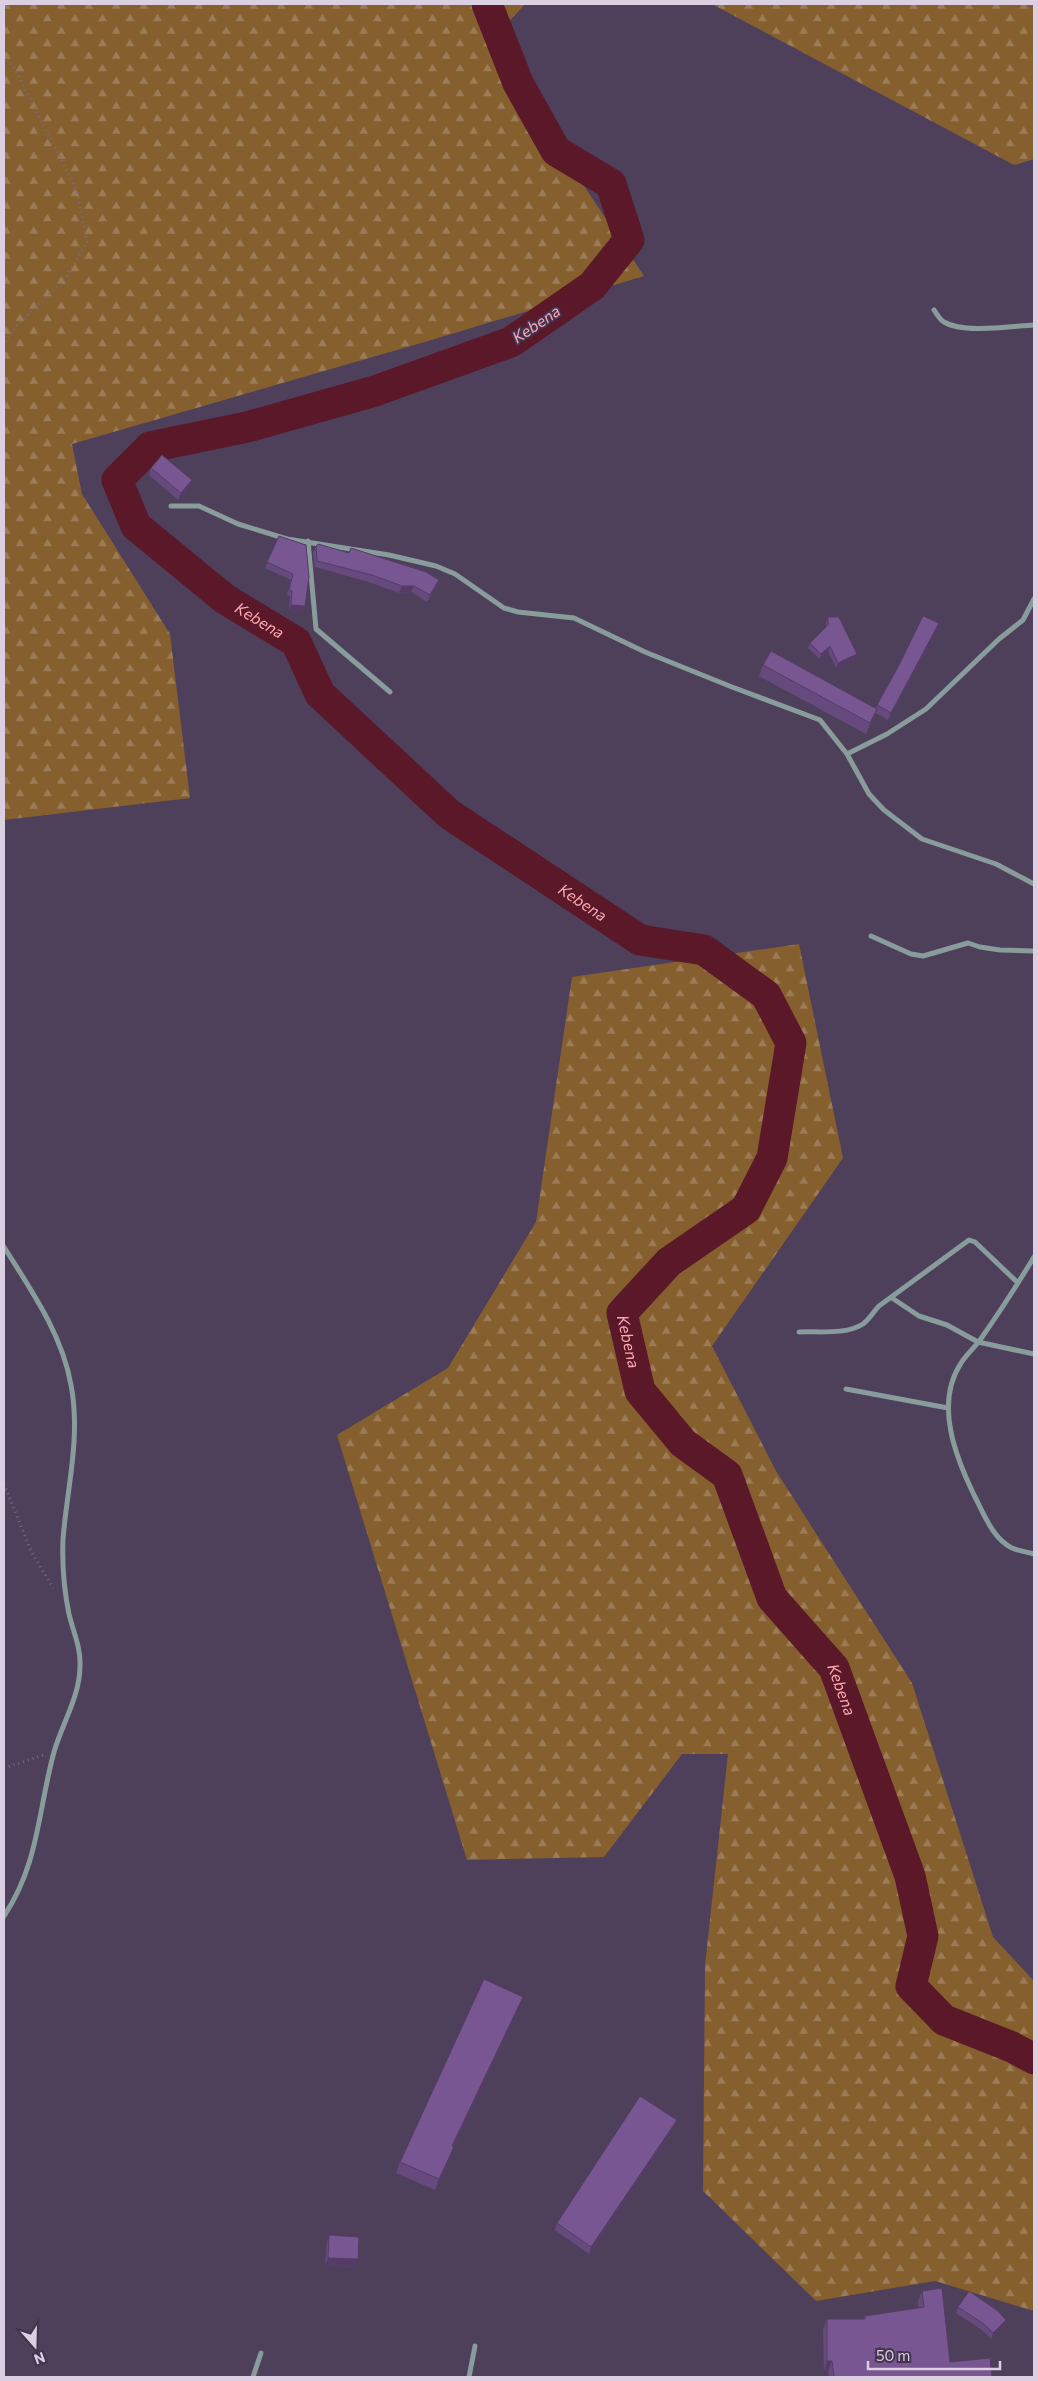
<svg xmlns="http://www.w3.org/2000/svg" width="1038" height="2381" font-family="Commissioner,sans-serif">
<style>
.forest{fill:url(#forest-firs)}
.lines{fill:none;stroke-linecap:round;stroke-linejoin:round}
.river{stroke:#5a1828;stroke-width:31}
.path{stroke:#786b83;stroke-width:3;stroke-dasharray:1 4;stroke-linecap:butt}
.street{stroke:#889c9b;stroke-width:5}
.wall{fill:#674a7d}
.shaded-wall{fill:#543c66}
.building{fill:#785691;stroke:#543c66}
.labels{text-anchor:middle;stroke-width:4;stroke-linejoin:round;paint-order:stroke}
.water-label{font-size:16px;font-style:italic;fill:#fca7b4;stroke:#443450}
</style>
<defs>
<pattern id="forest-firs" width="22" height="20" patternUnits="userSpaceOnUse" patternTransform="scale(1.25)"><rect width="22" height="20" fill="#865f2f"/><path d="M5 1l3.5 6h-7zM16 11l3.5 6h-7z" fill="#9c7c57"/></pattern>
</defs>
<rect width="100%" height="100%" fill="#4e3f5b"/>
<path class="forest" d="M4 4H525L489 43 644 276 428 341 72 444 82 494 170 634 190 798 4 820Z
M712 4H1034V159L1014 165Z
M799 944 843 1158 712 1346 776 1471 912 1683 993 1937 1034 1981V2311L935 2281 816 2301 703 2191 705 1965 728 1754H682L604 1857 467 1860 337 1435 448 1368 536 1222 572 977Z"/>
<g class="lines">
<path class="river" id="s1" d="M487 4 518 83 556 151 611 184 629 240 592 286 511 342 375 391 247 427 150 447 117 480 136 526 225 599 296 642 320 694 449 814 640 940 704 950 766 995 791 1043 772 1158 746 1209 669 1262 622 1313 640 1391 683 1443 727 1475 772 1598 834 1668 910 1876 923 1936 911 1986 944 2020 1012 2047 1034 2059"/>
<path class="path" d="M4 56 14 67 77 191 87 242 65 279 18 324 4 343
M4 1484 31 1551 53 1588
M4 1768 44 1755"/>
<path class="street" d="M934 310C937 314 940 320 944 322 964 334 1012 326 1034 325
M171 506H199L238 524 287 539 389 555 436 566 455 574 504 608 518 612 574 618 645 652 732 687 820 720 847 754 869 794 884 810 922 839 996 864 1034 884
M308 541 316 629 390 692
M847 754 887 734 926 709 999 639 1023 620 1034 599
M871 936 911 954 923 956 968 943 980 947 1000 950 1034 951
M4 1247C31 1290 62 1334 71 1385 81 1437 67 1488 63 1539 62 1564 64 1590 69 1614 73 1631 81 1648 80 1666 80 1696 62 1724 54 1752 38 1810 39 1864 4 1916
M1034 1257C1017 1285 999 1313 980 1340 974 1348 966 1355 961 1363 934 1404 956 1458 975 1497 984 1514 993 1539 1012 1548 1019 1551 1027 1552 1034 1554
M892 1298 919 1316 947 1325 978 1342 1034 1354
M799 1332C818 1331 846 1335 863 1324 870 1319 873 1312 879 1306L969 1240 975 1242 1018 1283
M846 1389 948 1408
M253 2377 261 2353
M469 2377 475 2346"/>
</g>
<path class="wall" d="M151 468 189 487 178 500 149 475Z
M279 536 305 606 303 612 289 611 290 596 287 595 291 580 265 568Z
M316 546 349 553 439 580 437 586 427 602 411 592 399 593 369 582 315 567 313 553Z
M828 617 855 659 836 668 828 651 820 659 808 648 810 643 826 627V622Z
M937 631 888 720 876 713 873 720 866 734 759 676 763 665 876 708 877 705Z
M519 2008 453 2147H454L450 2158 435 2190 396 2173 400 2162Z
M677 2120 674 2127 589 2254 555 2230 557 2223Z
M329 2235 355 2267 325 2265 327 2242Z
M922 2291 950 2362 992 2377H829L828 2371H824L823 2330 827 2319H863L865 2316 919 2308 918 2302Z
M958 2307 1006 2320 1004 2326 991 2339 982 2330 956 2313Z"/>
<path class="shaded-wall" d="M192 480 189 487 178 500 181 493Z
M439 580 437 586 427 602 430 595Z
M402 586H414L411 592 399 593Z
M291 605 305 606 303 612 289 611Z
M939 623 937 631 888 720 891 713Z
M830 646 828 651 820 659 821 654Z
M857 654 855 659 836 668 838 663Z
M877 709 873 720 866 734 870 723Z
M523 1997 519 2008 448 2157 452 2146Z
M677 2120 674 2127 589 2254 591 2247Z
M454 2147 450 2158 435 2190 439 2179Z
M328 2258 358 2259 355 2267 325 2265Z
M1006 2320 1004 2326 991 2339 993 2333Z
M827 2361H832L828 2371H824Z"/>
<path class="building" d="M162 455 192 480 181 493 151 468Z
M279 536 306 545 309 577 305 606 291 605 292 591 289 590 293 574 267 562Z
M318 544 349 553 351 548 426 572 439 580 430 595 414 586H402L372 575 317 561 316 546Z
M923 616 939 623 891 713 877 705 898 667Z
M828 617H839L857 654 838 663 830 646 821 654 810 643 828 625Z
M771 651 877 709 870 723 763 665Z
M484 1979 523 1997 452 2146 454 2147 439 2179 400 2162Z
M640 2096 677 2120 591 2247 557 2223Z
M329 2235 359 2237 358 2259 328 2258Z
M942 2288 950 2362 990 2358 992 2377H834L832 2361H827V2319H865V2316L924 2307 922 2291Z
M969 2291 998 2311 1006 2320 993 2333 984 2324 958 2307Z"/>
<g class="labels">
<g class="water-label">
<text transform="translate(536 324) rotate(-34)" y="6">Kebena</text>
<text dy="6" stroke="none"><textPath href="#s1" startOffset="1072">Kebena</textPath></text>
<text dy="6" stroke="none"><textPath href="#s1" startOffset="1508">Kebena</textPath></text>
<text dy="6" stroke="none"><textPath href="#s1" startOffset="2138">Kebena</textPath></text>
<text dy="6" stroke="none"><textPath href="#s1" startOffset="2558">Kebena</textPath></text>
</g>
</g>
<rect width="1038" height="2381" fill="none" stroke="#dad0e1" stroke-width="10"/>
<g transform="translate(35 2346) rotate(160)" stroke="#443450" stroke-width="4" paint-order="stroke">
<path d="M0-4L9 19L0 12L-9 19Z" fill="#dad0e1"/>
<text y="-8" font-size="14" font-weight="bold" text-anchor="middle" fill="#dad0e1">N</text>
</g>
<path d="M868 2361v8h132v-8" fill="none" stroke="#dad0e1" stroke-width="2.5"/>
<text x="876" y="2361" font-size="15" fill="#dad0e1" stroke="#443450" stroke-width="4" paint-order="stroke">50 m</text>
</svg>
